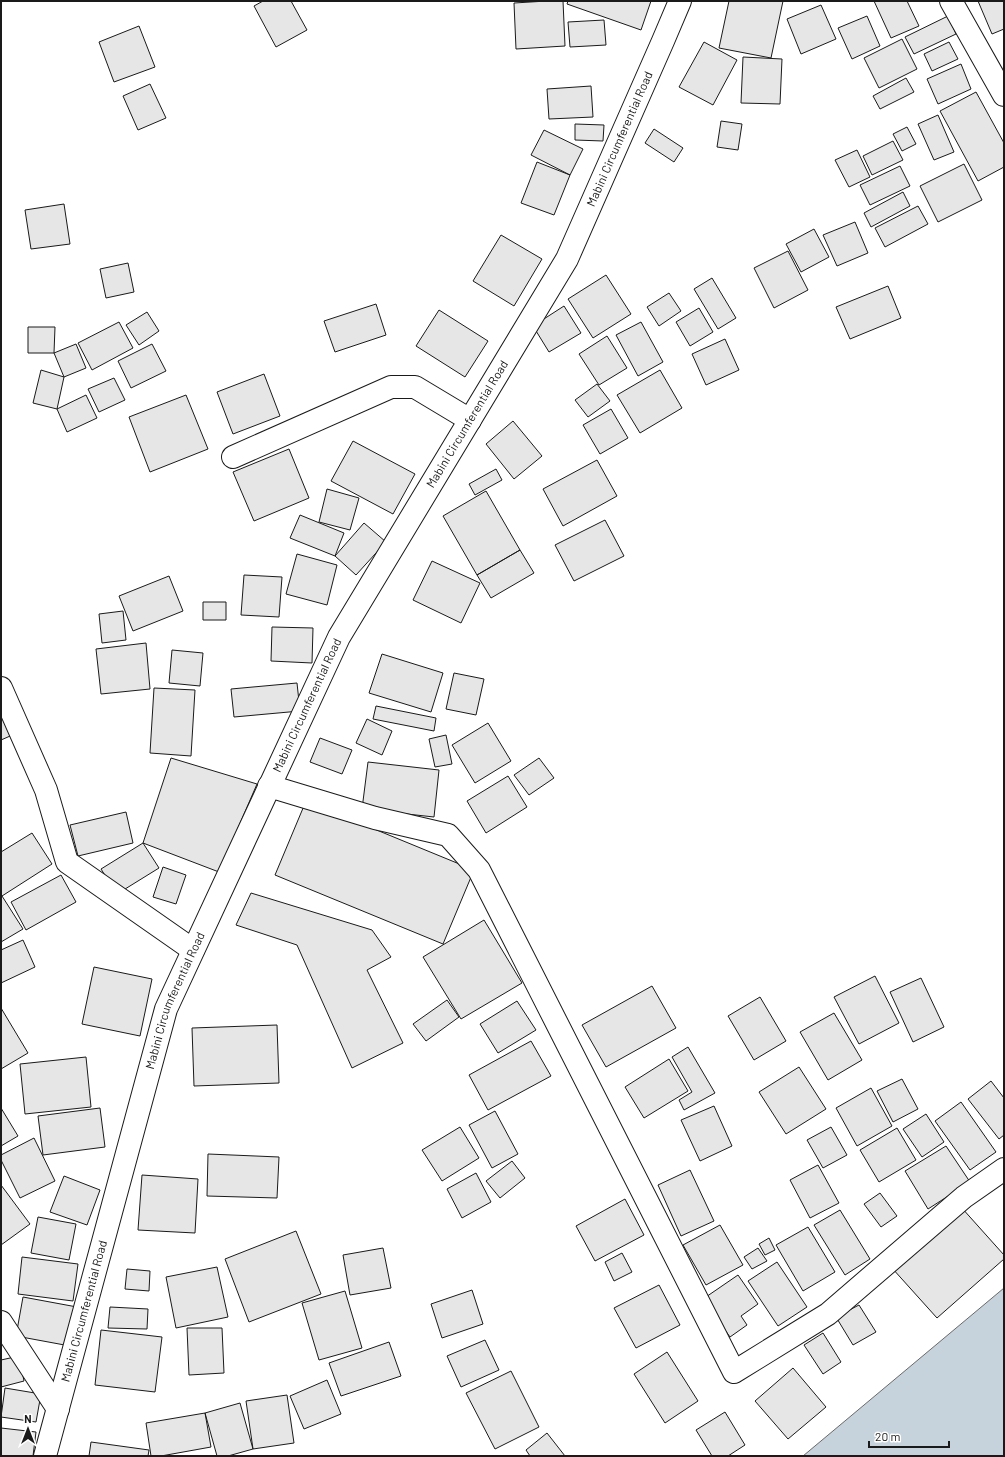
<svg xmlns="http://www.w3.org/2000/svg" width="1005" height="1457" font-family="Barlow,sans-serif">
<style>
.water{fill:#c6d2dc;stroke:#6a6a6a}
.building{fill:#e6e6e6;stroke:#1a1a1a}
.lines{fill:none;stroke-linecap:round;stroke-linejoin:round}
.street-casing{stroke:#1a1a1a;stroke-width:24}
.secondary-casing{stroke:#1a1a1a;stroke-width:24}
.street{stroke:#fff;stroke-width:22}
.secondary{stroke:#fff;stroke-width:22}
.labels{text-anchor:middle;stroke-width:3;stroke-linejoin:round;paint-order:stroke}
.street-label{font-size:12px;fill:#1a1a1a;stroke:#fff}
</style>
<rect width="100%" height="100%" fill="#fff"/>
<path class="water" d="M1004 1288V1456H803Z"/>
<path class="building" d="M263 1H291L307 30 276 47 254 6Z
M547 1H563L565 46 516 49 514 3Z
M568 1H651L641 30 567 4Z
M729 1H783L771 58 719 48Z
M874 1H907L919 26 891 38Z
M978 1H1004V29L992 34Z
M821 5 836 39 801 54 787 19Z
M867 16 880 46 852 59 838 28Z
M948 16 956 34 914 54 905 37Z
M604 20 606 45 570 47 568 22Z
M139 26 155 67 114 82 99 42Z
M902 39 917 69 879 88 864 58Z
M704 42 737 60 713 105 679 87Z
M949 42 958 59 932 71 924 54Z
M743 57 782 59 780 104 741 103Z
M961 64 971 89 938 104 927 79Z
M906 78 914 92 880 109 873 96Z
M150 84 166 118 138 130 123 96Z
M591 86 593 117 549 119 547 89Z
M976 92 1004 143V167L978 181 940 111Z
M938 115 954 152 934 160 918 124Z
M721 121 742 124 738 150 717 147Z
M575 124 604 125 603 141 575 140Z
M907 127 916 144 902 151 893 134Z
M654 129 683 148 674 162 645 143Z
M544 130 583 149 570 175 531 155Z
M893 141 903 160 872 175 863 156Z
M857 150 870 177 849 187 835 160Z
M537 162 570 175 554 215 521 203Z
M964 164 982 200 938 222 920 186Z
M900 166 910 186 870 205 860 185Z
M903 192 910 206 871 227 864 213Z
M64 204 70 244 31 249 25 210Z
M918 206 928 224 885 247 875 228Z
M855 222 868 253 837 266 823 235Z
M814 229 829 257 801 272 786 244Z
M501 235 542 259 514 306 473 281Z
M788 251 808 290 774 308 754 268Z
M128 263 134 292 106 298 100 269Z
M606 275 631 314 593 338 568 299Z
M712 278 736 318 718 329 694 289Z
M888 286 901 318 850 339 836 307Z
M669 293 681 311 659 326 647 307Z
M376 304 386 335 335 352 324 321Z
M564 306 581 333 549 352 533 326Z
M699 308 713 332 690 346 676 322Z
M439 310 488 341 465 377 416 346Z
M147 312 159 331 139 345 126 325Z
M119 322 133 348 92 370 78 343Z
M641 322 663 362 638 376 616 335Z
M28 327H55L54 353H28Z
M607 336 627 368 599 385 579 354Z
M725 339 739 370 706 385 692 354Z
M76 344 86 368 64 377 54 353Z
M152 344 166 371 131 388 118 361Z
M41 370 64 377 57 409 33 403Z
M660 370 682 408 640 433 617 395Z
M264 374 280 416 233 434 217 392Z
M114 378 125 400 99 412 88 389Z
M597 384 610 401 588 417 575 400Z
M86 395 97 418 67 432 57 409Z
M186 395 208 449 150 472 129 417Z
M611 409 628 438 600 454 583 425Z
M513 421 542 456 514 479 486 444Z
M353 441 415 474 393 514 331 481Z
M289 449 309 498 254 521 233 472Z
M597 460 617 496 563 526 543 489Z
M496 469 502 480 475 495 469 484Z
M327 489 359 498 350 530 319 522Z
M486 491 520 550 477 575 443 516Z
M300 515 344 533 335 556 290 538Z
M605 520 624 556 574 581 555 545Z
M364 523 386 542 356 575 335 556Z
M520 550 534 573 491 598 477 575Z
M297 554 337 565 327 605 286 594Z
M432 561 480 583 461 623 413 600Z
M244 575 282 577 279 617 241 615Z
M169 576 183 611 133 631 119 596Z
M203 602H226V620H203Z
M123 611 126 640 102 643 99 614Z
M272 627 313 628 312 663 271 661Z
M146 643 150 689 101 694 96 649Z
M172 650 203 653 200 686 169 683Z
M382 654 443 673 431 712 369 693Z
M454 673 484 679 476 715 446 709Z
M297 683 300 711 234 717 231 689Z
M154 688 195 690 191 756 150 753Z
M1 703 17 733 1 740Z
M376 706 436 718 434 731 373 719Z
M367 719 392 731 382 755 356 743Z
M488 723 511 761 475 783 452 745Z
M446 735 452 764 435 767 429 739Z
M320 738 352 750 342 774 310 762Z
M171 758 257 784 219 872 143 843Z
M539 758 554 778 529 795 514 775Z
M368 762 439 770 434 817 362 809Z
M508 776 527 807 486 833 467 801Z
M306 801 474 870 443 944 275 875Z
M126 812 133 843 78 856 70 825Z
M32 833 52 864 2 896 1 894V852Z
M143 843 159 868 117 894 101 869Z
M163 867 186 875 176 904 153 897Z
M61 875 76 902 26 930 11 902Z
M251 893 372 930 391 957 367 970 403 1043 352 1068 297 945 236 925Z
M1 896H2L23 929 1 942Z
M484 920 522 983 461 1019 423 957Z
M23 940 35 967 1 983V950Z
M94 967 152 979 140 1036 82 1024Z
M875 976 899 1023 859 1044 834 997Z
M921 978 944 1027 913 1042 890 992Z
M652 986 676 1028 606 1067 582 1025Z
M760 997 786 1041 754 1060 728 1016Z
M447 1000 459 1017 426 1041 413 1024Z
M517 1001 536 1030 498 1053 480 1024Z
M1 1008 28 1053 1 1069Z
M834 1013 862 1060 828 1080 800 1032Z
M277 1025 279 1083 194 1086 192 1028Z
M531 1041 551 1076 488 1110 469 1075Z
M688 1047 715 1093 684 1110 679 1100 692 1092 672 1057Z
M86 1057 91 1107 25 1114 20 1064Z
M669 1059 688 1091 644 1118 625 1087Z
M799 1067 826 1109 786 1134 759 1092Z
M902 1079 918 1109 893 1122 877 1091Z
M991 1081 1004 1098V1135L999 1139 968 1099Z
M871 1088 892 1126 857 1146 836 1108Z
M961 1102 996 1152 970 1170 935 1121Z
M714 1106 732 1146 700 1161 681 1120Z
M1 1108 18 1136 1 1146Z
M100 1108 105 1147 43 1155 38 1116Z
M495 1111 518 1154 492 1168 469 1125Z
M926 1114 944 1142 922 1157 903 1129Z
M460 1127 479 1158 442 1181 422 1150Z
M831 1127 847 1155 823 1168 807 1140Z
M897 1128 916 1160 879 1182 860 1150Z
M34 1138 55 1181 20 1198 1 1160V1155Z
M946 1146 970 1182 928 1209 905 1171Z
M208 1154 279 1157 277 1198 207 1196Z
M512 1161 525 1178 500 1198 486 1181Z
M818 1165 839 1203 810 1218 790 1180Z
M690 1170 714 1221 681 1236 658 1185Z
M476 1173 491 1202 462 1218 447 1189Z
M142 1175 198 1179 195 1233 138 1230Z
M64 1176 100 1190 87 1225 50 1212Z
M1 1185 30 1224 1 1245Z
M880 1193 897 1216 881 1227 864 1204Z
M625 1199 644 1235 595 1261 576 1226Z
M961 1207 1004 1255V1259L937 1318 892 1268Z
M840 1210 870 1259 845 1275 814 1225Z
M38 1217 76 1224 69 1260 31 1253Z
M720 1225 743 1265 706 1285 683 1245Z
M808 1227 835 1272 803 1291 776 1245Z
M296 1231 321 1294 249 1322 225 1259Z
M769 1238 775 1250 765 1255 759 1244Z
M383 1248 391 1288 350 1295 343 1255Z
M758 1248 767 1261 752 1269 744 1257Z
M622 1253 632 1272 614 1281 605 1262Z
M22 1257 78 1264 73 1301 18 1294Z
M777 1262 807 1307 778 1326 748 1281Z
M217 1267 228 1317 176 1328 166 1277Z
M127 1269 150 1271 149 1291 125 1289Z
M738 1275 758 1304 741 1316 747 1325 730 1337 703 1299Z
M659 1285 680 1325 636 1348 614 1308Z
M472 1290 483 1324 442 1338 431 1304Z
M345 1291 362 1348 319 1360 302 1303Z
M23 1297 77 1307 70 1346 16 1336Z
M859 1305 876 1332 853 1345 836 1317Z
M110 1307 148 1309 147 1329 108 1328Z
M187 1328H222L224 1373 189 1375Z
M101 1330 162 1337 155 1392 95 1385Z
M823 1333 841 1362 823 1374 804 1345Z
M485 1340 499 1370 461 1387 447 1356Z
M389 1342 401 1376 341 1396 329 1363Z
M667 1352 698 1401 665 1423 634 1374Z
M19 1356 24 1381 1 1387V1360Z
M793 1368 826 1407 788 1439 755 1401Z
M511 1371 539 1427 495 1449 466 1393Z
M327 1380 341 1414 304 1429 290 1396Z
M5 1388 41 1394 36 1422 1 1417Z
M287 1395 294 1443 253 1449 246 1401Z
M240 1403 253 1449 228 1456H217L205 1413Z
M725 1412 745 1445 728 1456H712L696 1430Z
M205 1413 211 1447 161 1456H151L146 1423Z
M1 1428 36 1432 33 1456H1Z
M547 1433 565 1456H530L526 1450Z
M91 1442 149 1450 148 1456H89Z"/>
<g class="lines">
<g class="street-casing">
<path id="street" d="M951 1 1004 95
M233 457 391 387H415L470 420
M1 688 46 790 67 862 193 950
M269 786 375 818 448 835 479 870 734 1372 828 1314 964 1197 1004 1169
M1 1322 58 1409"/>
</g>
<g class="secondary-casing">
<g id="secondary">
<path id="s1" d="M45 1456 166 1009 339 637 567 259 663 41 680 1"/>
</g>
</g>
<use href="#street" class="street"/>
<use href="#secondary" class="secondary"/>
</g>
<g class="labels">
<g class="street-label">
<text dy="4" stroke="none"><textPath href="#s1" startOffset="1446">Mabini Circumferential Road</textPath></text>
<text dy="4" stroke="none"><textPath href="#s1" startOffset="1122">Mabini Circumferential Road</textPath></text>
<text dy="4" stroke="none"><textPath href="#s1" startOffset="798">Mabini Circumferential Road</textPath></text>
<text dy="4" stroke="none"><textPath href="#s1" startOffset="474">Mabini Circumferential Road</textPath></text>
<text dy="4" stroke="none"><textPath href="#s1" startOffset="150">Mabini Circumferential Road</textPath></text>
</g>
</g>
<rect width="1005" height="1457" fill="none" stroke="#1a1a1a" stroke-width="4"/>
<g transform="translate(28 1429)" stroke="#ffffff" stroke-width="3" paint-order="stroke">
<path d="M0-3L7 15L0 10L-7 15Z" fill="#1a1a1a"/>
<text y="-6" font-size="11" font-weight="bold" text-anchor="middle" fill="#1a1a1a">N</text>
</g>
<path d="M869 1441v6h80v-6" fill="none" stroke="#1a1a1a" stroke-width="2"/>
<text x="875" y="1441" font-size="12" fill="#1a1a1a" stroke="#ffffff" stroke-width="3" paint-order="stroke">20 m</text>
</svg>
